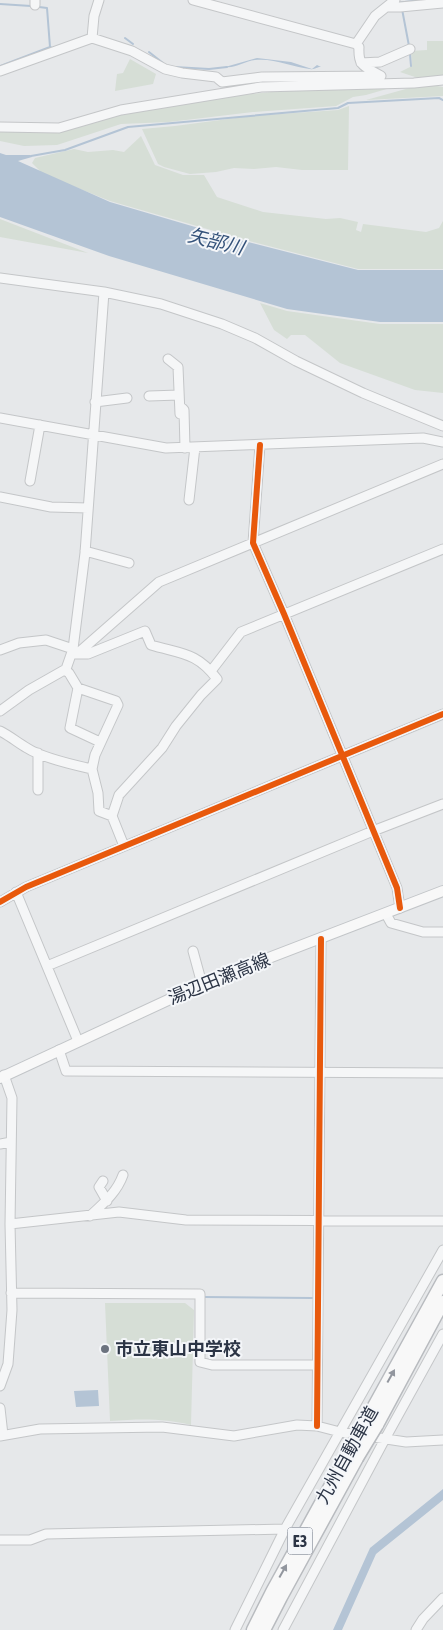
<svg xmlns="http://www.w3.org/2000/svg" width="443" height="1630" font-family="'Asap Condensed','Noto Sans JP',sans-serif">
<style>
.green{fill:#d6ded6}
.water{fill:#b4c4d5}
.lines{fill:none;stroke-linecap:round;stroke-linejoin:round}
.stream{stroke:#b4c4d5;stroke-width:2}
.minor-casing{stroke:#c4c6c8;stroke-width:11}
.major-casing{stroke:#c2c5c8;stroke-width:12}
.highway-casing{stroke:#b8bbbf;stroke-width:15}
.minor{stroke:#f5f6f7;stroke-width:9}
.major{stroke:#f8f8f8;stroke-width:10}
.highway{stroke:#f8f8f8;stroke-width:12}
.highway-bridge-casing{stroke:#b8bbbf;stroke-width:15;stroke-linecap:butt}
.highway-bridge{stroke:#f8f8f8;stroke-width:12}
.cycleway-casing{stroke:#f4f6f9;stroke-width:9}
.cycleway{stroke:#e8590c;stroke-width:6}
.oneway{fill:#92969e}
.poi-dot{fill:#6c737f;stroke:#f4f6f9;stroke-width:2}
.labels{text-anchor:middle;stroke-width:4;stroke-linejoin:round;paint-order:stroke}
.shield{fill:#f4f6f9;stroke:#676e7b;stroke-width:1}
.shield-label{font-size:16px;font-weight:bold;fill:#2b3445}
.street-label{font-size:18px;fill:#2b3445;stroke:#f4f6f9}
.poi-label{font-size:18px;font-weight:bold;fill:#2b3445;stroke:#f4f6f9;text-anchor:start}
.water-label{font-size:19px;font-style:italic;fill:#34527a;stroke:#f4f6f9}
</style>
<rect width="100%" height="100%" fill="#e6e8ea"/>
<path class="green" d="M427 41H443V76L418 78 400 72 412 66 411 51 427 50Z
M130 59 156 74 153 84 115 91 117 74 123 73Z
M432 85 443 87V96L366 100 413 87Z
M397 86 366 95 353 97 336 106 253 112 169 122 121 124 57 145 24 146 0 141V131H57L130 111 204 99 271 92Z
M349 106 348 170H302L276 167 254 169 234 168 216 172 190 174 164 167 158 164 142 129 175 126 251 116 338 110Z
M141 136 155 165 183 175H204L217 197 263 212 326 219 340 218 358 222 356 230 361 232 363 224 426 232 439 228 443 221V269H358L249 241 110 201 43 174 32 163 35 158 74 149 88 152 113 150 124 152Z
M0 219 88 253 0 237Z
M260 303 287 311 380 324H443V393L415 390 340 363 305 335H291L287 339 274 330Z
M105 1303H185L194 1310 191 1425C163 1418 139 1419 110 1421Z"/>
<path class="water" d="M257 58 291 62 312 69 317 65 321 67C316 67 315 70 310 69 291 67 275 58 255 60 245 61 234 69 225 67Z
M0 153 6 155H30L32 157 18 161 110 202 236 239 358 270H443V322H380L287 309 109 256 0 217Z
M98 1390 99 1406 76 1407 74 1391Z
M443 1489V1500L376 1554 342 1630H333L370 1548Z"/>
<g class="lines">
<path class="stream" d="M396 3 421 0
M0 4 31 6
M39 7 47 8 50 47 52 48
M402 9 409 46
M125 38 133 44
M149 52 163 63
M410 54 411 66
M0 66 50 47
M174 67 209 69 227 67
M31 156 65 150 128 127 338 108 348 103 439 98 443 100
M204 1297 312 1298"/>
<g class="minor-casing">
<path id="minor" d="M193 0 356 44
M35 5V0
M387 7H400L443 3
M92 38 94 16 99 0
M361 63 380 62 410 49
M0 71 92 38 132 51 165 69 182 73 216 77 222 82 262 77 381 76
M381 76C364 66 358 67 359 47L356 44 375 16 395 0
M0 127 59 128 121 110 261 87 414 83 443 80
M0 278 104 292 161 304 222 324 255 338 296 361 363 393 443 426
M168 359 178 367 180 414
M149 396 179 395
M95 402 127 398
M182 408 184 410 185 448
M0 418 166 448 423 438 443 442
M260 445 253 543 284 614 397 888 400 908
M30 481 40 425
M0 497 51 507 88 508
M189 500 195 447
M85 551 129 563
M0 650 19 643 46 640 73 649
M76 654H88L145 631 151 645C181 654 197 652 217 679L201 695 176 726 162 748 119 795 112 816 124 846
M77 654 159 582 443 464
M64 670 69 673 78 688 70 728 100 742
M211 671 241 632 443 549
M78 688 116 701 118 705 95 755 92 769
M0 711 29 690 66 669 73 649 85 553 104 292
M0 731C10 736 18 743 27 748 42 758 74 765 92 769L98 793 99 811 112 816
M38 790V753
M16 892 78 1041
M0 902 26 887 443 714
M386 914 391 923 423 932H443
M193 951 202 984
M47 966 373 831 443 804
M59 1050 66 1071 443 1073
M0 1144 11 1142
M103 1181 99 1187 107 1201
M90 1216C104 1203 117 1192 123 1175
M10 1224 119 1212 186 1220 443 1221
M11 1293 200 1294V1362L212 1365H317
M0 1386 8 1364 12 1310 10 1224 12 1098 4 1075
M0 1408 3 1435
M317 1426 321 939
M0 1436 40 1429 162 1427 234 1436 297 1425 317 1426 340 1432 406 1442 443 1440
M0 1540H30L46 1534 285 1529
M235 1630 285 1529 443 1250
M283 1630 385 1439 443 1334
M416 1630 423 1619 443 1598"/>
</g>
<g class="major-casing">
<path id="major" d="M0 1078 209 981 443 891"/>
</g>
<g class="highway-casing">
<path id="highway" d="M367 1419 443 1281
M377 1425 443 1302
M253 1630 272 1592 348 1454
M264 1630 281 1597 357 1458"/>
</g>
<use href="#minor" class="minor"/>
<use href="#major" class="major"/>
<use href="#highway" class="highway"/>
<g class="highway-bridge-casing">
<path id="highway-bridge" d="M348 1454 367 1419
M357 1458 377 1425"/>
</g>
<use href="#highway-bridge" class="highway-bridge"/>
<g class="cycleway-casing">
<path id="cycleway" d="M260 445 253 543 284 614 397 888 400 908
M0 902 26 887 443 714
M317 1426 321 939"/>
</g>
<use href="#cycleway" class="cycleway"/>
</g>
<defs><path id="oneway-solid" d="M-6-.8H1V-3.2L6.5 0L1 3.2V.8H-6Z" transform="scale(1.25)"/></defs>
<g class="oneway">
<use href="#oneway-solid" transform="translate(391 1376) rotate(-61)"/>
<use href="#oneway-solid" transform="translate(283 1571) rotate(-61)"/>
</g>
<circle class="poi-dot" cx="105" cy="1349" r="5"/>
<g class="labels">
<rect class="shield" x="287.5" y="1527.5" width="25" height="27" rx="4"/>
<g class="shield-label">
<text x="300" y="1547">E3</text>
</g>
<g class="street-label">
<text transform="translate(219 979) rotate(-22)" y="6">湯辺田瀬高線</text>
<text transform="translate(347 1455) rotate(-61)" y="6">九州自動車道</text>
</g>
<g class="poi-label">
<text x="115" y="1355">市立東山中学校</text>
</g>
<g class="water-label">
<text transform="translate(216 241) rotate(14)" y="7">矢部川</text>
</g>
</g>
</svg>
